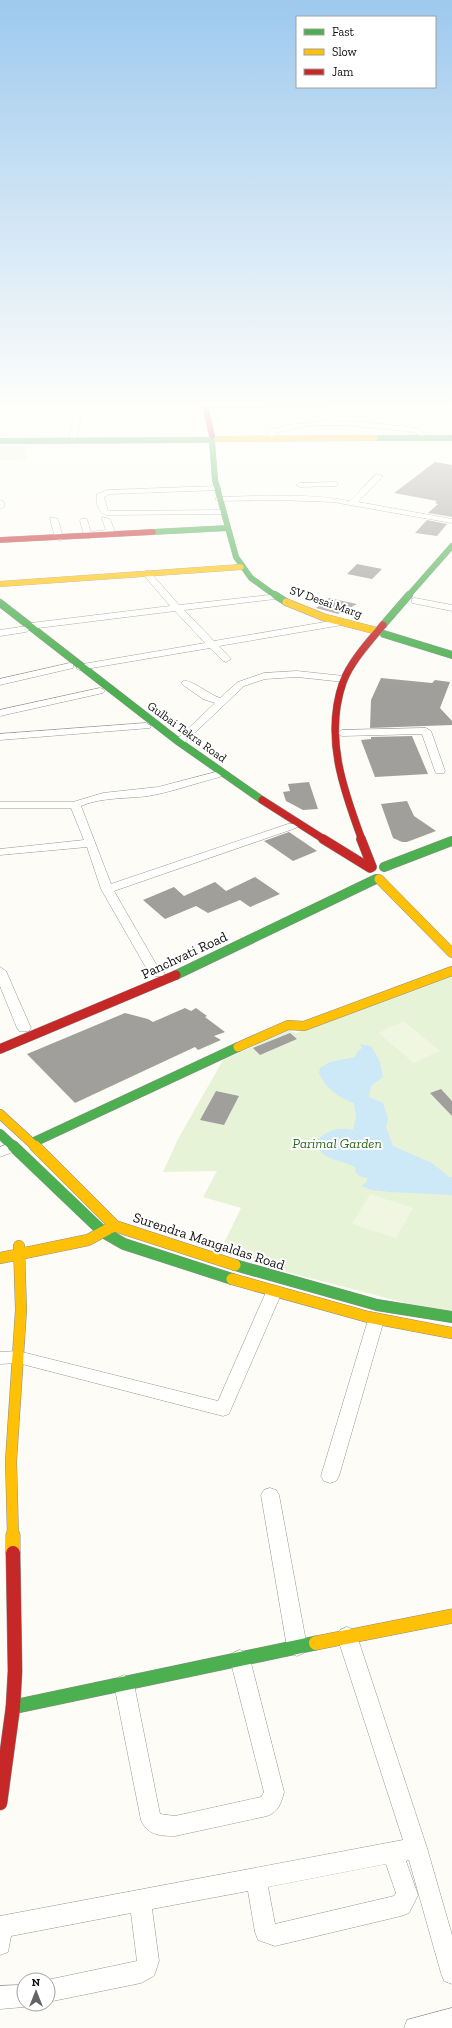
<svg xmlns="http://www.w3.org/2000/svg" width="452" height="2028" font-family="'Zilla Slab',serif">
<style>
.green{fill:#e7f3d7}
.pitch{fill:#f0f6e1}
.water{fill:#cde8f7}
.building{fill:#a19f9c}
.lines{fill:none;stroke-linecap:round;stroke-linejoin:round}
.street-casing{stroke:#979795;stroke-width:1}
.fast-far4-casing{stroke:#8e8d8b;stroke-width:6}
.fast-far3-casing{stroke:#8e8d8b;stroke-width:8}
.fast-far2-casing{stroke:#8e8d8b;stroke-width:10}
.fast-far1-casing{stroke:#8e8d8b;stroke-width:12}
.fast-casing{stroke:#8e8d8b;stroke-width:15}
.slow-far4-casing{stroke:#8e8d8b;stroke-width:6}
.slow-far3-casing{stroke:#8e8d8b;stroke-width:8}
.slow-far2-casing{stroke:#8e8d8b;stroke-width:10}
.slow-far1-casing{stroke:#8e8d8b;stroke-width:12}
.slow-casing{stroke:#8e8d8b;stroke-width:15}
.jam-far3-casing{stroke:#8e8d8b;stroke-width:6}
.jam-far2-casing{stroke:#8e8d8b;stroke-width:8}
.jam-far1-casing{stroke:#8e8d8b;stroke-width:10}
.jam-casing{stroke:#8e8d8b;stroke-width:15}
.street{fill:#fffffe;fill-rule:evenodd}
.fast-far4{stroke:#4caf50;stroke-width:5.5}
.fast-far3{stroke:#4caf50;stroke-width:7}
.fast-far2{stroke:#4caf50;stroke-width:9}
.fast-far1{stroke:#4caf50;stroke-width:11}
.fast{stroke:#4caf50;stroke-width:14}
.slow-far4{stroke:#ffc107;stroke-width:5.5}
.slow-far3{stroke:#ffc107;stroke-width:7}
.slow-far2{stroke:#ffc107;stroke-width:9}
.slow-far1{stroke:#ffc107;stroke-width:11}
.slow{stroke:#ffc107;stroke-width:14}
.jam-far3{stroke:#c62828;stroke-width:5.5}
.jam-far2{stroke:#c62828;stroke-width:7}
.jam-far1{stroke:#c62828;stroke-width:9}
.jam{stroke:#c62828;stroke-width:14}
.labels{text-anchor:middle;stroke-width:4;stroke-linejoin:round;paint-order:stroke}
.far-street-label{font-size:12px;fill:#111;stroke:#fff}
.street-label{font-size:14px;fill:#111;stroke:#fff}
.park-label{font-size:14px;font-style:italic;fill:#2f6b1f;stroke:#fff}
</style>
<rect width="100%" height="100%" fill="#fdfcf7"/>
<path class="green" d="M0 446H26V459L0 460Z
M452 976V1315L279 1270 245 1255 221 1249 241 1208 203 1197 217 1171 163 1172 178 1139 223 1060 289 1030 296 1033Z"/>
<path class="pitch" d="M404 1021 440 1051 414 1063 378 1033Z
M370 1194 413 1208 396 1238 352 1224Z"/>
<path class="water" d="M360 1044 371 1046 380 1062 383 1077 371 1086 369 1097 383 1103 388 1119 386 1127 393 1146 432 1163 449 1177H452V1195L390 1192 372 1190 361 1186 367 1182V1178L359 1176 355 1171 356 1168C341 1158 321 1163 316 1141 330 1129 336 1127 353 1130L356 1117 354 1103C338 1098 326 1088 319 1073L320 1068 330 1062 355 1057 357 1052 362 1048Z"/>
<path class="building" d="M435 462 452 465V517L428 513 438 504 435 503 437 501 394 493Z
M427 520 447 524 437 536 415 533Z
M357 564 382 569 372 579 347 574Z
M329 598 357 604 338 614 316 608Z
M381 678 432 683 435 680 450 682 440 708 452 721V725L370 728 371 700Z
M412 736 428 774 375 777 361 740 371 739V737Z
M309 782 318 809 303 810 286 801 283 792 290 791 288 784Z
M407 801 414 816 436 831 407 842H402L393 838 381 804Z
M289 832 317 851 293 861 264 841Z
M255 877 280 894 250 907 240 900 208 913 196 906 165 919 143 900 174 887 184 896 215 882 226 891Z
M185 1008 191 1011 196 1008 207 1016 205 1017 225 1032 214 1036 221 1040 198 1050 195 1047 75 1103 27 1054 125 1013 148 1019 153 1022Z
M290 1033 297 1039 260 1055 253 1048Z
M441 1089 452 1101V1116L430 1093Z
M216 1091 239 1096 224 1125 200 1120Z"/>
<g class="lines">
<g class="street-casing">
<path id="street" d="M20 404H27L28 408 80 406 81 404H87L88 408 82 410 77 437 73 439 69 437 75 410 24 412 20 410Z
M134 404H197L193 406H138Z
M324 421 363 422 417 428 427 436 423 438 415 432 343 425 305 426 275 433 274 439 267 437 269 430 287 425Z
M376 474 383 476 358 502 452 519V523L333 502 277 500 219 501 215 499 219 497C262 496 307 493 350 501Z
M334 482H337V486L300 487 296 485 300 483Z
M217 486H220V490L110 494 104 497 108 511 223 510H226V514L106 515C98 512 95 502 97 494L108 490Z
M0 500 4 502V507L0 509Z
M51 517 58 519 63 538 62 540 59 541 55 538 50 519Z
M103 517 110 519 115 532 114 534H92L91 538H85L80 521 81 519H87L91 532 106 530 102 519Z
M147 571 150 572 179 605 278 594V598L275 599 184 610 214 641 342 619 347 622 342 625 219 646 231 659 226 662 223 661 210 648 80 670 77 669V665L205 643 175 611 30 629 26 632 0 636V630L27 626 31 623 170 606 143 574Z
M415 598 452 605V611L412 603V599Z
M70 663 73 664V668L0 685V679Z
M297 671 344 676 349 679 344 682 297 677 265 679 244 686 183 744 179 745 174 742 215 703 203 699 183 685 181 683 183 681C191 679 210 695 220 698L238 682 264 673Z
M100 688 103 689 105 691 103 693 0 716V710Z
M146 723 151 726 150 728 0 740V734Z
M426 728 431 731 445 771 444 773H436L435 771 422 734 342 736 337 733 342 730Z
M216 772 221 775 220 777C196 783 172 792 148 796 125 799 102 797 81 806L111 884 288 824H296L298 826 296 828 114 891 156 964 165 973 163 976H155L145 966 101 889 87 847 0 855V849L84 840 71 808H0V802H73L103 793 158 787Z
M0 967 6 971 31 1028 29 1031H19L17 1028 0 986Z
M13 1142 18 1144 20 1147 18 1150 0 1157V1147Z
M274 1286 280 1288 282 1292 231 1409 229 1414 223 1416 18 1363 0 1364V1352L18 1351 218 1401 266 1292 268 1288Z
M376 1314 382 1316 384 1320 339 1476 336 1481 330 1483 324 1481 321 1476 368 1320 370 1316Z
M270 1488 276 1490 279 1495 307 1647 304 1653 297 1656 290 1653 287 1647 261 1495 264 1490Z
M347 1627 354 1630 357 1636 427 1848 452 1935V1984L444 1981 441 1973 409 1860 406 1861 418 1895 409 1913 401 1916 275 1946 258 1940 255 1932 248 1891 152 1909 159 1961 154 1976 141 1983 48 2002 47 1980 137 1961 131 1913 11 1936 8 1952 0 1955V1916L403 1840 337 1636 340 1630ZM386 1864 396 1893 394 1896 275 1924 268 1887Z
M240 1650 247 1653 250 1659 284 1792C281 1804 278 1812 267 1816L175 1836C160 1836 147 1835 141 1820L114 1684 117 1678 124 1675 131 1678 134 1684 160 1814 175 1816 261 1797 264 1792 230 1659 233 1653Z
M24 1985V2004H32L24 2007 0 2009V1986Z
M452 2008V2028H404L407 2020Z"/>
</g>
<g class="fast-far4-casing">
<path id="fast-far4" d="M205 406 355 404
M375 438H452
M0 441 207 440
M212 441 215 480 236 557 251 578 276 596
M153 532 228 528
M408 596 452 546"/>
</g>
<g class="fast-far3-casing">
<path id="fast-far3" d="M275 595 286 602
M0 603 179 742 262 800
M383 625 409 595
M384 634 452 655"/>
</g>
<g class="fast-far2-casing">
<path id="fast-far2" d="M384 867 452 841
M176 975 376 879
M0 1134 14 1147
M32 1143 238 1047"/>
</g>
<g class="fast-far1-casing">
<path id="fast-far1" d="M13 1146 103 1232 124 1244 232 1279
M235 1265 377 1305 452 1317"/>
</g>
<g class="fast-casing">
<path id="fast" d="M13 1707 316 1643"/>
</g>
<g class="slow-far4-casing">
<path id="slow-far4" d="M217 439 375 438
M0 584 241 567"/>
</g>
<g class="slow-far3-casing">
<path id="slow-far3" d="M286 602 323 617 377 631"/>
</g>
<g class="slow-far2-casing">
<path id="slow-far2" d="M379 879 452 953
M238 1047 288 1025 304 1026 452 971
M0 1114 36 1147"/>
</g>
<g class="slow-far1-casing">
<path id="slow-far1" d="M35 1146 115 1226 235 1265
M0 1258 88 1240 112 1227
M232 1279 368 1317 452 1333
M13 1536 11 1461 21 1310 19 1246"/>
</g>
<g class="slow-casing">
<path id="slow" d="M13 1535V1553
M316 1643 452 1616"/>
</g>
<g class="jam-far3-casing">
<path id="jam-far3" d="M205 404 212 436
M0 540 153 532"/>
</g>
<g class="jam-far2-casing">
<path id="jam-far2" d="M262 800 325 840
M362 840C343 789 324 736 343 682 351 661 369 642 383 625"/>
</g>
<g class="jam-far1-casing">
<path id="jam-far1" d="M323 839 370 868
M361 839 372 867
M0 1049 176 975"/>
</g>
<g class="jam-casing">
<path id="jam" d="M0 1803 13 1707 15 1671 13 1553"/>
</g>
<use href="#street" class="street"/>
<use href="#fast-far4" class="fast-far4"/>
<use href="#fast-far3" class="fast-far3"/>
<use href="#fast-far2" class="fast-far2"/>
<use href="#fast-far1" class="fast-far1"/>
<use href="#fast" class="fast"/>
<use href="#slow-far4" class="slow-far4"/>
<use href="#slow-far3" class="slow-far3"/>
<use href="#slow-far2" class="slow-far2"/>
<use href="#slow-far1" class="slow-far1"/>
<use href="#slow" class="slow"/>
<use href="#jam-far3" class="jam-far3"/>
<use href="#jam-far2" class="jam-far2"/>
<use href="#jam-far1" class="jam-far1"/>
<use href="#jam" class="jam"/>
</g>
<linearGradient id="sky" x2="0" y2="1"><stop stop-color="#9dc9ee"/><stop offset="0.59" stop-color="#fefefb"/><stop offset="1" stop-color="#fefefb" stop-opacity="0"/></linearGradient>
<rect width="452" height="687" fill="url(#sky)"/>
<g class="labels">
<g class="far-street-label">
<text transform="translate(326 602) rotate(19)" y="4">SV Desai Marg</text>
<text transform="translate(187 732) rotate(36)" y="4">Gulbai Tekra Road</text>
</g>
<g class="street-label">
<text transform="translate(184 955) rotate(-25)" y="5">Panchvati Road</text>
<text transform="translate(209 1241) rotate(18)" y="5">Surendra Mangaldas Road</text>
</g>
<g class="park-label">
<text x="337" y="1148">Parimal Garden</text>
</g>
</g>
<rect x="296" y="16" width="140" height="72" fill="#ffffff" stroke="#a0a0a0"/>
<rect x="304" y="29" width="20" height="6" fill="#4caf50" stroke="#a0a0a0"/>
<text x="332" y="36" font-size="12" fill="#111111">Fast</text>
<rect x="304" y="49" width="20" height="6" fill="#ffc107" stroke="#a0a0a0"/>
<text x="332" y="56" font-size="12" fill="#111111">Slow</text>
<rect x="304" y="69" width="20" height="6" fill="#c62828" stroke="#a0a0a0"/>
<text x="332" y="76" font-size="12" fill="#111111">Jam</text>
<g transform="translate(36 1992)"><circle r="19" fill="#ffffff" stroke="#a0a0a0"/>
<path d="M0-3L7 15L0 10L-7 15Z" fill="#646362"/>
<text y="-6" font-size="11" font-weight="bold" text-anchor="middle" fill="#111111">N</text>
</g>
</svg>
